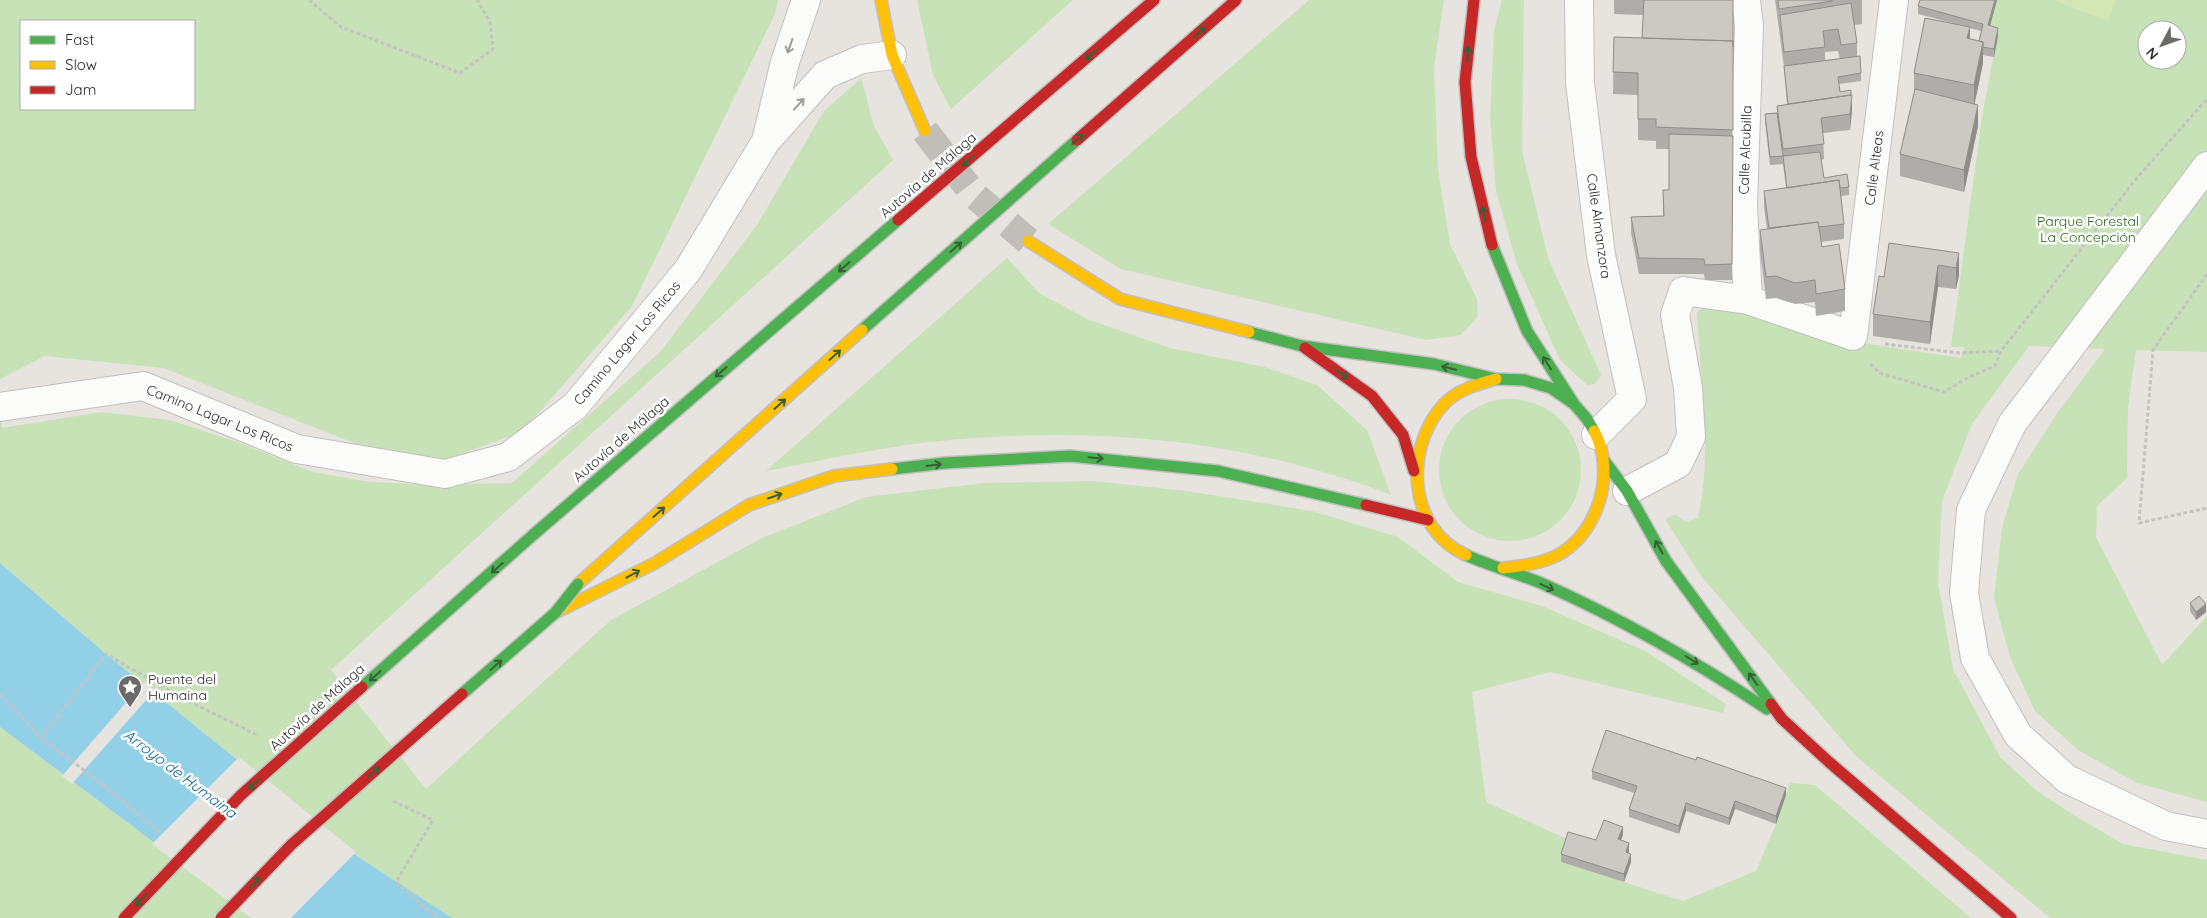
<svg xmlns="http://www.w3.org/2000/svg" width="2207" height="918" font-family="Quicksand,sans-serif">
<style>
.green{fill:#c8e2b7;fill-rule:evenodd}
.pitch{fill:#d3e6b4}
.water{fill:#92d0e8}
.pier{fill:#e7e3de}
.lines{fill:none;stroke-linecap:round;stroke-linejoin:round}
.secondary-tunnel{stroke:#c1beba;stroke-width:28;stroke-dasharray:28 14;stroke-linecap:butt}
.street-casing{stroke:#c1bfc0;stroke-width:30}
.fast-casing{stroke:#c1bfc0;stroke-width:14}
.slow-casing{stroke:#c1bfc0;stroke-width:14}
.jam-casing{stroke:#c1bfc0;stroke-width:14}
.path{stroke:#c4c3c2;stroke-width:3;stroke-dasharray:4 2.5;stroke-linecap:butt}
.street{stroke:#fbfbfa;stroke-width:28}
.fast{stroke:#4caf50;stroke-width:11}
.slow{stroke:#ffc107;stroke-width:11}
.jam{stroke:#c62828;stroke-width:11}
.fast-bridge-casing{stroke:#c3c2c0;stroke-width:14;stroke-linecap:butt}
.jam-bridge-casing{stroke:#c3c2c0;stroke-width:14;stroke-linecap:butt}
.fast-bridge{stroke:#4caf50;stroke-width:11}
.jam-bridge{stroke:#c62828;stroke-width:11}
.wall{fill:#afada9;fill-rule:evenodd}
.shaded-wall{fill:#8f8d8a}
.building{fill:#ccc9c5;stroke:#8f8d8a}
.oneway{stroke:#375f39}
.oneway2{stroke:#9c9c9c}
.labels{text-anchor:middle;stroke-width:5;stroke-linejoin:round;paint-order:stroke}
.street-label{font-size:14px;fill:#292929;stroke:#fff}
.park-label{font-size:14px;fill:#28641a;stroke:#fff}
.poi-label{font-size:14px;fill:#292929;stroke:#fff;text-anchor:start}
.water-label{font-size:15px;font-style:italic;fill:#0f6597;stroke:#fff}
</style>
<rect width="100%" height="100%" fill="#e7e3de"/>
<path class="green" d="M0 0H778L775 14 632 306 522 432 439 462 372 450 163 368 45 356 0 379ZM21 21H194V109H21Z
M917 0H1073L951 109 933 75Z
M1309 0H1444L1434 67 1438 169 1450 244 1477 299 1478 316 1461 335 1426 340 1121 269 1048 224Z
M1502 0H1524L1522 150 1548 258 1601 375 1595 384 1587 385 1560 360 1517 264 1496 191 1490 119 1494 30Z
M1997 0H2207V352L2136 350 2128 407 2127 478 2097 506 2096 537 2162 665 2207 616V802L2137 783 2078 750 2035 711 2010 657 1994 598 2002 528 2018 474 2058 412 2105 349 2029 346 1972 424 1942 501 1938 583 1953 669 2000 757 2037 791 2072 814 2123 844 2207 860V918H2050L1856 756 1701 576 1665 519 1675 514 1686 522 1698 518C1713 450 1700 381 1697 312L1717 300 1843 340 1961 358 1965 347H1951L1982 117 1997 36 1988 33ZM2147 30H2177V60H2147Z
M861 78 874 126 893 160 331 670 426 789 611 620 762 538 866 497 984 483 1093 481 1187 491 1312 511 1398 537 1458 582 1542 606 1645 651 1726 704 1723 713 1550 672 1472 692 1486 802 1569 840 1561 862 1683 901 1756 871 1776 824 1790 783 1815 785 1971 918H452L354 854 106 654 0 563V402L2 428 101 412 170 420 237 442 313 472 370 482 435 485 512 483 661 351 757 225 824 111Z
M1007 258 1039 293 1087 319 1170 348 1265 367 1317 385 1367 430 1391 495C1243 438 1087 425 930 442 876 448 819 461 766 471Z
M1439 470a71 71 0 1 1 142 0a71 71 0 1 1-142 0Z
M0 727 248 913 255 918H0Z"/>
<path class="pitch" d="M2052 0H2116L2108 21Z"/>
<path class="water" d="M0 563 106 654 354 854 452 918H255L0 727Z"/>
<path class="pier" d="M144 682 155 690 72 784 62 776Z
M239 757 356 852 291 918H251L152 844Z"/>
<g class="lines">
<path class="secondary-tunnel" d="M925 131 974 195 1028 241"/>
<g class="street-casing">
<path id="street" d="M1579 0 1580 83 1601 255 1632 399 1596 435
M1746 0 1749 26 1743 206 1748 300
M769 138 825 75 862 59 892 55
M2207 166 2012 424 1971 510 1964 593 1975 658 2018 735 2067 779 2166 826 2207 834
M0 407 143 386 297 449 445 474 508 457 575 406 688 270 766 141 785 62 806 0
M1627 491 1678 464 1691 437 1688 388 1675 315 1683 291 1748 300 1853 336 1894 0"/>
</g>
<g class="fast-casing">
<path id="fast" d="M1492 245 1527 331 1574 404
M862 330 1077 140
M1249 332 1302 346 1434 364 1496 379 1524 380 1551 388 1574 404 1587 419 1594 431
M1603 459 1627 491 1666 561 1771 704
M892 469 945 463 1070 456 1218 471 1366 505
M533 535 898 220
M1466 555C1490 566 1516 573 1541 583 1620 618 1695 661 1767 709"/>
</g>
<g class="slow-casing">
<path id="slow" d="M881 0 892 55 925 131
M1028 241 1120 299 1249 332
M1466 555C1407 529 1404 447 1444 404 1457 390 1478 384 1496 379
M1503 568C1522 566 1539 564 1556 556 1598 535 1617 472 1594 431
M578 584 862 330
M555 613 655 563 749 505 834 476 892 469"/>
</g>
<g class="jam-casing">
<path id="jam" d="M1474 0 1465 82 1471 157 1492 245
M1077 140 1236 0
M898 220 1154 0
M1305 348 1372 396 1403 435 1414 471
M1366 505 1428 520
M1771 704 1782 719 1829 762 2011 918"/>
</g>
<path class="path" d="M309 0 341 27 460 73 493 49 490 22 477 0
M2207 274 2153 350 2139 523 2207 508
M1885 344 1960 353 2000 351
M1870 364 1880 373 1944 392 1969 377 1995 366 2001 351 2136 179 2207 99
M0 694 41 738 96 779 160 833
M41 738 106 654 184 699 259 736
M393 801 433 820 396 882 438 918"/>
<use href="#street" class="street"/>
<use href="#fast" class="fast"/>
<use href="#slow" class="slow"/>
<use href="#jam" class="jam"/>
<g class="fast-bridge-casing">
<path id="fast-bridge" d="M362 687 533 535
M462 694 555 613 578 584"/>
</g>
<g class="jam-bridge-casing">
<path id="jam-bridge" d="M124 918 241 795 362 687
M221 918 291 845 462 694"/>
</g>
<use href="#fast-bridge" class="fast-bridge"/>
<use href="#jam-bridge" class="jam-bridge"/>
</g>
<path class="wall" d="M1614 0H1733L1732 280H1705L1704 274H1639L1631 233V217L1663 216V190H1669V149H1656V141L1638 140V95L1613 94 1614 37 1642 38 1643 15 1614 14Z
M1775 0H1862V24L1854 25 1857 43V56L1861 73V81L1839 84 1840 92 1852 110 1850 130 1823 133 1824 159 1821 160 1824 178 1849 187V195L1841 196 1844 224V239L1821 242 1822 247 1845 289V311L1816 316 1815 302 1795 304 1776 298 1766 299 1760 251V230L1767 229 1764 207V191L1786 188 1783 164 1770 165 1765 122V114L1777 113V106L1787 104 1784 67ZM1838 51 1840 59 1825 60V52Z
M1920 0H1997L1990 26 1998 36 1994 57 1983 55V63L1974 104 1978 126 1964 192 1900 176V154L1914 92V73L1960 25 1918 14V6ZM1970 28 1981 31 1979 41 1970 39Z
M1959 253V275L1956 289 1938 287 1930 344 1873 336V314L1884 277Z
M2190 603 2206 612 2196 620 2190 611Z
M1592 771 1786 795 1776 824 1735 809 1729 825 1686 811 1679 834 1629 817V809L1634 793 1592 779Z
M1623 835 1621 840 1629 851 1628 853 1631 862 1624 882 1561 862V854L1596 840Z"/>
<path class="shaded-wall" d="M1995 0H1997L1988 33V25Z
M1970 27V49L1967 38Z
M1998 28V36L1994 57V49Z
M1983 42V63L1974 107V85Z
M1852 95V110L1850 130V114Z
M1978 105V126L1964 192V170Z
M1959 253V275L1956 289V268Z
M1938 265V287L1930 344V322Z
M2206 604V612L2196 620V612Z
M1786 788V795L1776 824V816Z
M1735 801V809L1729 825V818Z
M1686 803V811L1679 834V826Z
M1623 827V835L1618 847V839Z
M1629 843V851L1626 860V852Z
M1631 854V862L1624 882V874Z"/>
<path class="building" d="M1644 0H1733V47V41L1642 38Z
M1778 0H1832V1L1779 9Z
M1920 0H1995L1988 25 1998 28 1994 49 1983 47V42L1979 41 1983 24 1918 6Z
M1851 3 1857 43 1841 45 1838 29 1823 31 1825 47 1784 52 1780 15Z
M1925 18 1970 27 1967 38 1983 42 1974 85 1914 73Z
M1614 37 1733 41V130L1656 127V119H1638V73L1613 72Z
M1860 56 1861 73 1838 77 1840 92 1851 90V95L1788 104 1784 66Z
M1915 89 1978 105 1964 170 1900 154Z
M1852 95 1850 114 1821 118 1824 144 1783 149 1777 106Z
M1777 113 1783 156 1770 157 1765 114Z
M1669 134 1733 136 1732 264 1705 265 1704 259 1639 258 1631 217 1664 216 1663 190H1669Z
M1820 152 1824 178 1847 174 1849 187 1840 188 1839 180 1787 188 1783 156Z
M1839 180 1844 224 1819 227 1818 222 1769 228 1764 191Z
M1818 222 1822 247 1839 244 1845 289 1816 294 1815 280 1795 283 1776 276 1766 277 1760 230Z
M1889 243 1959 253 1956 268 1938 265 1930 322 1873 314 1879 276 1884 277Z
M2199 596 2206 604 2196 612 2190 603Z
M1606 730 1696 760 1697 757 1786 788 1776 816 1735 801 1729 818 1686 803 1679 826 1629 809 1637 786 1592 771Z
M1604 820 1623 827 1618 839 1629 843 1626 852 1631 854 1624 874 1561 854 1568 832 1596 840Z"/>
<defs><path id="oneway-shaft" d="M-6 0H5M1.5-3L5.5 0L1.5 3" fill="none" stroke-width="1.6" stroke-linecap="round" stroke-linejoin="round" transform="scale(1.25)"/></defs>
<g class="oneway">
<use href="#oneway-shaft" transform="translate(1200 32) rotate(-41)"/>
<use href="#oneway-shaft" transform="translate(1468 54) rotate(-84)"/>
<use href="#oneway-shaft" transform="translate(1091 55) rotate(139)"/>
<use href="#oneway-shaft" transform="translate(1078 139) rotate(-41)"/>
<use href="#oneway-shaft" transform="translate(968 161) rotate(139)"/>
<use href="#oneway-shaft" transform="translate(1484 214) rotate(-103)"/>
<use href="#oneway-shaft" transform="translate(956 247) rotate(-41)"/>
<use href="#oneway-shaft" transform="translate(844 267) rotate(139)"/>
<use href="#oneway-shaft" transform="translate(835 355) rotate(-42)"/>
<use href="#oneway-shaft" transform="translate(1547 363) rotate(-123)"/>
<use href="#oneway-shaft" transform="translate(1449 368) rotate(-167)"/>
<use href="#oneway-shaft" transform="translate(721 372) rotate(139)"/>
<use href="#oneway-shaft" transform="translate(1342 374) rotate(36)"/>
<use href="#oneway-shaft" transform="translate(780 404) rotate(-42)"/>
<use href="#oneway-shaft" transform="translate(1096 458) rotate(6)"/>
<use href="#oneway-shaft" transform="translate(934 465) rotate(-7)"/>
<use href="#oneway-shaft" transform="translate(775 496) rotate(-19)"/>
<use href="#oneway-shaft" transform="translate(659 512) rotate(-42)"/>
<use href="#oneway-shaft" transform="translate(1659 547) rotate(-119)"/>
<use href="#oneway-shaft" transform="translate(497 568) rotate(138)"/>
<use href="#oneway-shaft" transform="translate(633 574) rotate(-28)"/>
<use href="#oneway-shaft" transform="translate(1547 587) rotate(24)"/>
<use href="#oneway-shaft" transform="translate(1692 660) rotate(32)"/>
<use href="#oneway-shaft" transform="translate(496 665) rotate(-41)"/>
<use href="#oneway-shaft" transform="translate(375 676) rotate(138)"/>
<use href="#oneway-shaft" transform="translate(1753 679) rotate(-126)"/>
<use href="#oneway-shaft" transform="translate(374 772) rotate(-41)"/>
<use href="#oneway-shaft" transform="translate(254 784) rotate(138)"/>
<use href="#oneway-shaft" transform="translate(255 883) rotate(-46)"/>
<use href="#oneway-shaft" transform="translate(141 900) rotate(133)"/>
</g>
<g class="oneway2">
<use href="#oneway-shaft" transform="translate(790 46) rotate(109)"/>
<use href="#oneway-shaft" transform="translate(799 104) rotate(-48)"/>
</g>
<defs>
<g id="sight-pin" transform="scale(1.25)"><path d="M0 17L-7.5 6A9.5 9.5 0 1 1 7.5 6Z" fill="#6c6a68" stroke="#fff"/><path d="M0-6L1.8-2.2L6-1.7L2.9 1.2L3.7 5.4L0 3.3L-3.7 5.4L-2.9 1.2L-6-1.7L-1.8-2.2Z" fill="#fff"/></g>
</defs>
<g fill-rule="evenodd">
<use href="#sight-pin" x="130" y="687"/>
</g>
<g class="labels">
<g class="street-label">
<text transform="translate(1745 150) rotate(-88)" y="5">Calle Alcubilla</text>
<text transform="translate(1874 168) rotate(-83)" y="5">Calle Alteas</text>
<text transform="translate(928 175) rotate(-41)" y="5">Autovía de Málaga</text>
<text transform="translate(1599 226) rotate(82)" y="5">Calle Almanzora</text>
<text transform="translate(627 343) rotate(-50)" y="5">Camino Lagar Los Ricos</text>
<text transform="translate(220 418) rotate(22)" y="5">Camino Lagar Los Ricos</text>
<text transform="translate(621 439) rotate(-41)" y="5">Autovía de Málaga</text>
<text transform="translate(317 707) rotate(-42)" y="5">Autovía de Málaga</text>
</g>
<g class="park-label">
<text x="2088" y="226">Parque Forestal<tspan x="2088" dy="16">La Concepción</tspan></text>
</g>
<g class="poi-label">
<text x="148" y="684">Puente del<tspan x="148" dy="16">Humaina</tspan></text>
</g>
<g class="water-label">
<text transform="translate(180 774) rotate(37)" y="5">Arroyo de Humaina</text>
</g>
</g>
<rect x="20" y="20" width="175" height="90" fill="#ffffff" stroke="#a9a9a9"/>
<rect x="30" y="36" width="25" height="8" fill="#4caf50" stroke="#a9a9a9"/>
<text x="65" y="45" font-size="15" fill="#292929">Fast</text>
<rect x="30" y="61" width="25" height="8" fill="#ffc107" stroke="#a9a9a9"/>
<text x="65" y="70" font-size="15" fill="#292929">Slow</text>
<rect x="30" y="86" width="25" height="8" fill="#c62828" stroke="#a9a9a9"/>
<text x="65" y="95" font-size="15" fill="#292929">Jam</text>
<g transform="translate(2162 45) rotate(229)"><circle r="24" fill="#ffffff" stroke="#a9a9a9"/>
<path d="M0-4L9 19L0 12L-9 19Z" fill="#6c6a68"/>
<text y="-8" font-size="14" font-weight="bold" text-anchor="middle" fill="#292929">N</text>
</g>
</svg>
